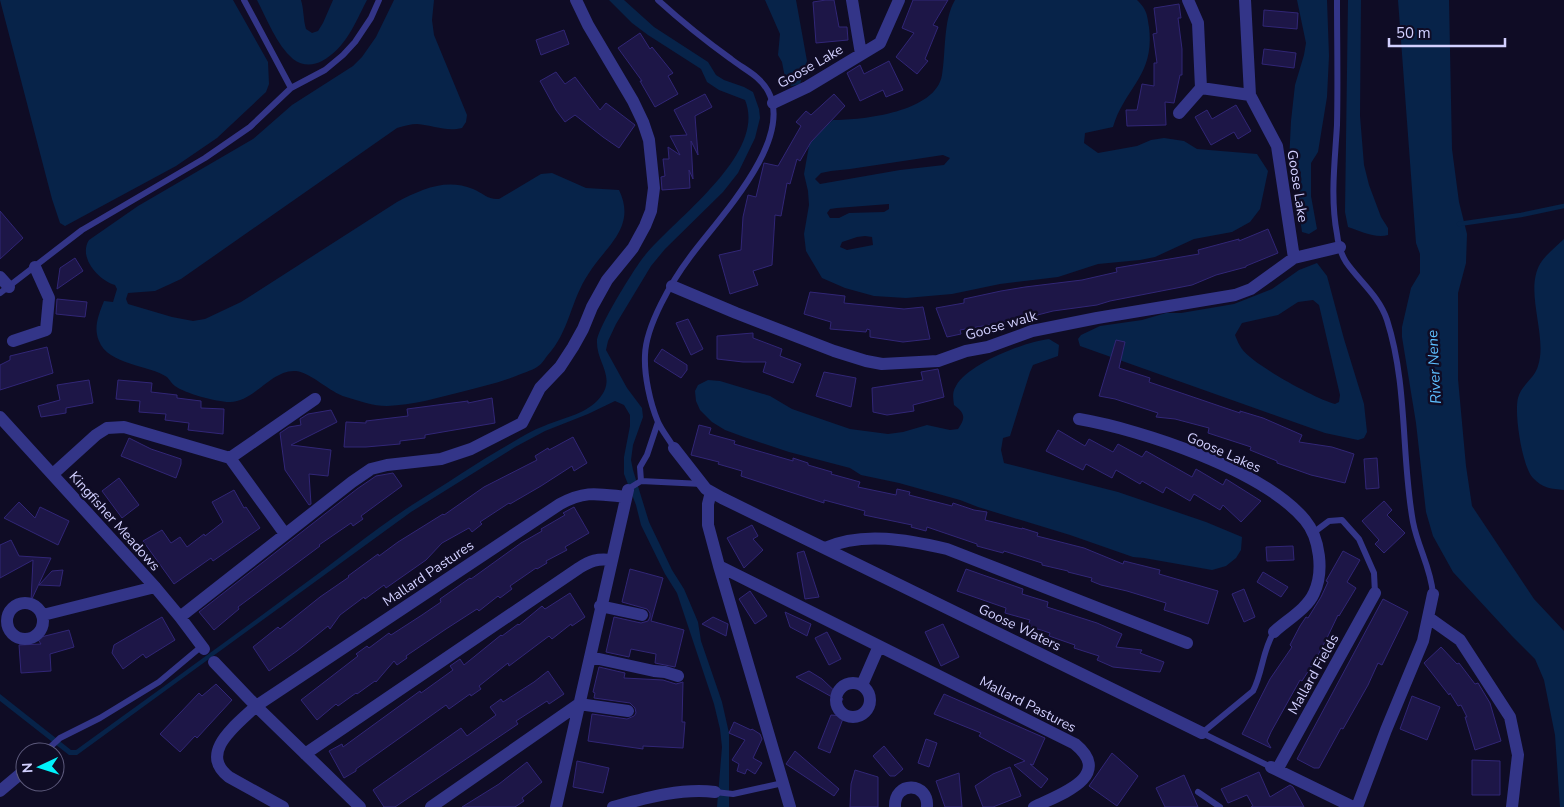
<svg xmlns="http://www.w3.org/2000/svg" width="1564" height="807" font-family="'Nunito Sans',sans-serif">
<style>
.water{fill:#072349;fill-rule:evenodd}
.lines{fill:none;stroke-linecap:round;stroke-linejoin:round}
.stream{stroke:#072349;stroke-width:4.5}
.building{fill:#1d1647;stroke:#312676}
.lane{stroke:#333588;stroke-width:6}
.street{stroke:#333588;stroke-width:12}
.labels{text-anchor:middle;stroke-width:5;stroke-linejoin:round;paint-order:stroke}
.street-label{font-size:14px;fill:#d2d0ff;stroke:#0f0c25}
.water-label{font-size:15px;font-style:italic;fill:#5ebfff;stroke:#0f0c25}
</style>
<rect width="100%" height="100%" fill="#0f0c25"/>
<path class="water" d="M0 0H233L268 62 269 84 266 92 217 138 176 166 65 226 60 223 52 199Z
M257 0H301C304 10 303 19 306 29L312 33 318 31 323 23 333 0H367C355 23 346 48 322 61 313 66 302 66 293 59 276 44 267 19 257 0Z
M394 0H434L432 20 434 35 467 115 466 122 462 128C446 132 433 125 417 124 411 124 404 126 397 128L181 279 155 291 128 293 126 299 128 304 172 317 193 321 205 319 241 302 397 202C422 189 446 178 473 189 483 193 488 200 499 199L541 174 552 173 586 188 619 190C637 227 606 246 589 273 570 301 570 331 547 356 544 360 541 365 537 367 531 371 522 373 516 376 498 383 480 387 461 392 437 398 413 405 387 406 373 406 359 401 346 397 329 392 312 373 296 371 271 369 254 403 229 402 217 402 184 393 175 386 172 384 170 380 167 377 150 365 108 365 99 341 93 327 99 314 104 301L113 302 117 289 115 285C98 280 78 257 89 240L138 206 253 139 292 105 353 66 362 57 376 37Z
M609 0H624L654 27 708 62 716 75 724 80 744 87 753 92 759 109 760 118 755 138 738 173 723 192 665 249 651 266 616 324 608 341 606 350 627 388 642 408 643 417 633 445 631 460 633 470 649 522 672 570 684 589 698 622 701 641 722 702 729 733V807H717L722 747 720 729 714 704 677 593 665 574 641 525 636 505 624 474V457L630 426V415L624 405 615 401 588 414 545 431 515 447 411 512 77 755H69L0 701V694L71 750H76C149 697 223 644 296 590 335 562 372 531 412 505 446 484 479 461 513 442 523 436 533 430 544 426 562 418 583 415 597 401 619 378 596 364 597 341 598 327 633 271 642 259 671 221 768 155 745 100L719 90 707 82 701 69 648 35 632 23Z
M765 0H796L807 61 800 84 792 86 786 83 782 62 778 55 780 34Z
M955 0H1137C1147 10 1147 14 1149 27 1155 76 1125 87 1113 127L1085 133 1084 143 1098 153 1137 146 1151 140 1164 138 1184 141 1197 149 1257 154 1268 171 1260 209 1250 222 1232 232 1194 239 1155 257 1140 260 1098 264 1058 277 1000 284 952 294 906 298 874 296 845 288 822 278 806 251 804 234 809 205 808 191 804 174 807 157 810 141 818 132 833 120C863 120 936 112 942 75 946 52 943 20 955 0ZM943 155 950 158 944 165 900 170 820 184 815 179 821 173 831 171 850 169ZM889 204V209L884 212 849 213 839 218H830L827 213 830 209 837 208ZM865 236 872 237 873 245 847 250 840 247 842 242 857 237Z
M1297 0H1327L1329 56 1327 97 1318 152 1311 163V196L1317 229 1309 234 1302 232 1300 219 1299 195 1301 172 1289 162 1291 121 1295 85 1304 55 1306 43Z
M1348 0H1361L1360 116 1364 165 1369 185 1381 217 1388 228V235C1376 239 1360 231 1348 227L1345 212Z
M1398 0H1449L1452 149 1459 202 1467 234 1466 263 1458 293V379L1466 466 1472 506 1534 599 1564 631V807H1560L1555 735 1544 680 1535 659 1512 636 1453 572 1433 536 1426 512 1416 423 1402 337V327L1411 288 1420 273V254L1416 243Z
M1564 239V490C1552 489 1542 488 1533 478 1522 466 1514 414 1518 398 1521 385 1535 378 1538 366 1548 336 1524 292 1540 264 1545 255 1557 246 1564 239Z
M1317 263 1327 276 1344 339 1364 404 1367 432 1364 438 1358 440 1325 433 1080 346 1078 339 1081 335 1100 326 1142 320 1166 313H1181L1234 304 1272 289 1299 270ZM1313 300 1319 305 1340 395 1339 402 1335 404C1316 399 1252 364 1242 349 1239 345 1237 340 1235 335L1242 323 1278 315 1298 302Z
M1049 339 1059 345 1058 356 1033 365 1030 372 1010 436 1003 438 1001 450 1004 463 1118 492 1206 522 1242 537 1241 550 1236 558 1226 566 1212 570 1144 558 1133 557 1070 535 978 507 960 500 899 483 861 475 850 468 789 452 744 437 725 430 712 422 700 410 696 401 695 391 698 385 708 380 720 381 770 396 792 409 850 429 888 434 903 432 927 425 950 430 958 429C966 418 965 413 954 405 953 398 952 392 956 386 968 364 1024 342 1049 339Z"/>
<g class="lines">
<path class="stream" d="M1459 224 1521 215 1564 206"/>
</g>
<path class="building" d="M826 0H834L839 27H847L848 40 816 43 813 2Z
M913 0H948L933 25 938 27 925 59 928 61 917 74 896 57 914 33 902 28Z
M1179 4 1181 18H1178L1182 49V75H1180L1174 103 1165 102 1166 125 1127 126 1126 110H1137L1142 84 1154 86V63H1157L1153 34 1157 33 1154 8Z
M1264 10 1298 13 1297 29 1263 26Z
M564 30 569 44 541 55 536 40Z
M640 33 650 49 652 47 673 73 668 76 678 94 655 107 640 81H642L618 48Z
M1264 49 1296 53 1294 68 1262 64Z
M889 61 903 90 886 97 883 90 860 101 847 73 860 65 864 74Z
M556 72 565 84 575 77 600 110 606 103 635 125 619 148 603 137 575 115 565 122 556 110 540 81Z
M705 94 712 107 695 116 698 155 691 141 693 179 689 170 690 188 662 190 661 177 665 176 663 159H669L668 147 680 155 670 136 687 135 674 110Z
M834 94 845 106 811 142 800 161 797 159 790 184 787 183 781 216 775 215 772 265 753 271 758 285 730 294 719 255 741 250 743 217 748 195 756 197 764 163 778 166 801 126 796 122 806 111 811 115Z
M1236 105 1251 131 1238 139 1234 132 1211 145 1195 117 1207 110 1212 119Z
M0 211 23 238 0 259Z
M1268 229 1278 253 1246 266V267L1216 275 1192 285 1110 301 1097 305 1053 311 1022 319 960 330 961 334 947 337 936 308 964 303V299L1001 291 1025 287 1082 280 1117 272 1116 268 1199 254 1198 250 1239 239V241Z
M75 258 83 271 57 289 60 268Z
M810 292 845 296 844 303 904 309 923 307 930 339 903 342 870 337V330L867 329 866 332 830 329 831 322 804 314Z
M57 299 87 302 85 317 56 314Z
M688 319 703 349 691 355 676 323Z
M753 333V338L782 349 780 356 801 364 793 383 763 372 766 362H743L717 359V336Z
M1116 340 1125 342 1119 368 1150 378 1149 382 1240 413V411L1263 418 1302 435 1299 442 1332 447 1354 454 1345 483 1311 475 1277 463V461L1250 450 1251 447 1208 433 1209 428 1175 419 1156 417 1158 413 1115 399 1099 396Z
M47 347 53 373 0 390V365L10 360V356Z
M662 349 687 365V370L681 378 654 361Z
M938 369 944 397 913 405 914 411 887 415 873 412 872 388 923 380 921 372Z
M824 372 856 378 851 407 816 396Z
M89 380 93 403 66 408V413L41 417 38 406 60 400 57 385Z
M118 380 152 383 151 392 177 395V398L201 401V408L224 409 223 434 188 430 189 423 165 420 166 414 139 412 140 401 116 399Z
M492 398 495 423 425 435V438L400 441V444L366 447H344L346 422 366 423V421L408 416 407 409 468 401V403Z
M331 410 337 422 291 445 331 450 328 476 309 474 311 504 309 505 285 470 280 433 289 427 301 425 300 419 308 414Z
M699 425 711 428 709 434 735 441 734 444 793 461V458L808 463V465L832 472 831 474 860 482 858 487 896 495 897 489 910 492 909 495 952 506 953 503 974 510 987 512 985 520 1022 529V528L1038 533 1037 536 1084 548 1123 564 1124 561 1160 570 1159 574 1218 591 1208 624 1164 610 1166 603 1127 591 1101 585 1091 581 1092 578 1068 572V571L1042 565V563L1004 551 1003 553 977 546V544L927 527 926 531 911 527 912 525 864 515 865 511 824 500V503L741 476 742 471 718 464 719 462 691 455Z
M1058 430 1085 446 1089 439 1113 452 1118 444 1142 457 1146 451 1192 477 1196 469 1223 485 1226 479 1261 501 1241 522 1223 505 1220 510 1194 494 1190 501 1166 487 1163 493 1142 481 1140 484 1116 470 1112 478 1086 464 1083 470 1046 451Z
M573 437 587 463 574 471 572 466 541 486 510 504 509 503 480 522 482 524 472 532 469 528 442 543 426 560 386 588 384 585 365 599 364 597 340 615 330 629 328 626 297 651 269 671 253 647 278 627 280 629 320 597 349 577 348 576 378 554 379 556 398 542 443 514 444 515 484 487 537 460 535 456 548 448 549 450Z
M129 438 151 449 181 459V464L176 478 121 456Z
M1377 458 1379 488 1366 489 1364 459Z
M393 473 402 486 361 516 363 519 353 526 351 523 319 545 320 546 238 607 239 609 214 630 199 612 357 489 376 476Z
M119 478 139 505 122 518 102 491Z
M234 490 244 508 246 507 260 528 213 561 211 558 174 584 143 541 162 530 171 543 180 537 187 547 204 534 205 536 223 522 212 502Z
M1384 501 1392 510 1387 515 1405 533 1384 553 1375 544 1379 540 1362 521Z
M19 502 35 518 40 507 69 521 58 545 4 518Z
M574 507 589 533 565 547 567 550 546 561 547 563 537 569 536 568 510 586 512 589 500 598 498 596 479 611 477 609 446 629 406 656 407 658 397 665 394 661 376 682 375 681 357 694 356 693 338 706 336 704 317 720 301 700 358 656 356 654 367 646 369 648 389 633 391 635 422 615 441 602 440 599 470 578 471 579 521 543 542 531 541 529 565 515 563 513Z
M752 525 758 536 753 539 763 550 744 568 727 538Z
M11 540 19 556 51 558 31 601 33 560 0 578V545Z
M1293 546 1294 560 1267 561 1266 547Z
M804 551 819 597 805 599 797 553Z
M1343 551 1360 560 1347 582 1356 588 1339 616 1338 615 1327 638 1316 659 1302 681 1300 680 1271 732 1267 741 1271 748 1242 734 1270 679 1292 647 1290 645 1300 626 1306 617 1308 618 1321 597 1328 582 1326 581Z
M630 569 663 578 651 621 684 630 675 667 655 663 656 654 631 649 629 657 606 652 614 617 641 623 648 621 650 617V613L647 609 622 602Z
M966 569 1023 589 1022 594 1048 602 1047 607 1097 623 1122 634 1116 647 1142 650 1140 653 1164 662 1160 672 1113 667 1097 660 1099 656 1074 648 1075 645 1049 636 1050 633 1028 626 1030 620 1005 613 1006 608 957 591Z
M63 570 60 586 39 585 52 571Z
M1263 572 1288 587 1281 597 1257 582Z
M1244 589 1255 617 1244 622 1232 594Z
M750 591 767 616 755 624 739 599Z
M570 593 585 617 572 626 571 624 552 639 549 636 509 666 508 663 479 686 481 689 471 696 470 694 449 709 446 705 373 757 356 769V771L344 778 329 751 342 744 343 747 420 691 421 693 453 670 450 666 460 659 464 665 501 635 502 636 518 624 519 625 542 606 545 609Z
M1383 599 1408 612 1382 665 1378 663 1368 685 1343 729 1341 728 1319 768H1314L1297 759Z
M785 612 811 624 807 636 790 627Z
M162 617 175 640 146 658 143 654 123 669 112 653 114 645Z
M713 617 728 624 726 636 702 624Z
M943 624 959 657 941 666 925 632Z
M69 630 74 647 50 654 51 671 21 673 19 645 41 644 37 638Z
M827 632 841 659 829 665 815 638Z
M1441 647 1457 664 1459 663 1475 684 1478 683 1490 703 1501 741 1475 750 1465 717H1467L1461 705 1458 706 1450 693 1449 695 1424 663Z
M599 667 625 673 624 678 663 680 676 684 683 682 682 722H685L683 748 643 746V749L588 741 592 714 627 719 634 716 636 713 635 708 630 703 594 698 595 693 593 692Z
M548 671 564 694 549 704 547 701 516 721 518 724 395 807H384L373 790 461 728 467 736 496 715 490 707 501 699 503 702 534 682Z
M809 671 822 679 843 699 841 702 796 677Z
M216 684 232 700 197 738 195 736 180 752 160 734 199 693 202 696Z
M944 694 1045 738 1033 765 1030 764 1048 779 1041 788 1014 765 1025 761 979 736 981 733 934 714Z
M1412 696 1440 707 1427 740 1400 729Z
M831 715 844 716 830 753 818 748Z
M734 722 751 730 752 729 760 734 762 739 753 758 762 763 755 774 747 769 745 774 737 771 739 764 732 760 745 740 729 733Z
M926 739 937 743 929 767 918 763Z
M884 746 903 769 895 776H890L873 756Z
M795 751 839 789 834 796 786 764Z
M1112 753 1138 776 1117 806 1089 786Z
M1472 760 1500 761V795H1472Z
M577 761 609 768 603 793 573 787Z
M527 762 542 782 522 798 524 801 515 807H462L499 784Z
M1010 767 1021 796 993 807H983L975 786 993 774Z
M855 770 878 777V807H850L851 784Z
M1259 772 1270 797 1290 785 1293 787 1304 807H1251L1253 806 1247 795 1228 803 1221 789Z
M959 773 962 807H945L936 781Z
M1184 775 1198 807H1165L1156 788Z"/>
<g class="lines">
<path class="lane" d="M244 0 291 88
M658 0C681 21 706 41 731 59 745 70 759 75 768 91 795 140 718 219 690 257 672 281 646 325 645 355 644 375 650 403 658 422 662 431 669 439 674 448
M1337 0C1337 41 1338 83 1337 125 1335 160 1330 198 1337 234 1338 243 1341 254 1346 262 1360 282 1379 296 1387 320 1408 386 1401 456 1413 522 1418 548 1431 568 1433 594
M0 293 82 230 205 158 250 127 291 88 325 70 343 55 355 42 371 18 379 0
M641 481 702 484
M628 489 641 481 640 467 647 455 658 422
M1313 533 1329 521 1342 520 1359 539 1374 573 1375 593
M47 750 60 738 100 718 159 682 202 646
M1271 767 1202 733 1253 691C1263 672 1262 651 1274 632
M715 792 733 794 783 783
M1198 792 1220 807"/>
<path class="street" d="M852 0 861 54
M1245 0 1250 95
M1201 88 1250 95 1277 146 1294 258
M773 103 807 87 880 43 899 0
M1179 113 1201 88 1198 23 1188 0
M0 277 9 287
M672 286 736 313 834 351 866 361 882 364 938 361 966 351 988 347 1032 331 1097 318 1235 295 1251 289 1294 258 1340 247
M13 341 46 330 49 298 35 267
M0 417 155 587 180 617 204 649
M1079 419C1143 430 1263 470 1305 520 1320 538 1324 572 1314 593 1307 609 1287 620 1274 632
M674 448 706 489 722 498 1202 733
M230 458 315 399
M53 474 96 435 107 428 124 427 230 458 285 534
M711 492 708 504V525L719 566 790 807
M825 548C863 531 908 540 947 549L1187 643
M719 566 1075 744C1115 777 1058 795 1034 807
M7 621a18 18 0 1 1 36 0a18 18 0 1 1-36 0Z
M600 606 642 615
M43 615 155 587
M180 617 352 482 371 469 387 465 441 459 471 449 522 423 540 388 560 367 573 347 583 329 592 307 607 280 633 248 645 226 651 211 654 188 649 140 643 122 633 101 588 25 576 0
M1429 618 1460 640 1510 717 1518 755 1512 807
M590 657 654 671 665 672 678 676
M214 662 259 709 360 807
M836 700a17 17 0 1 1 34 0a17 17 0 1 1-34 0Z
M862 685 879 646
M45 752 47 750
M305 754 579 568C590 561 598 558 611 560
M1271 767 1353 807
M1277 770 1375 593
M0 791 25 770
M283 807 229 777C197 752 238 724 256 706L560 504C586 490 598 494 626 497
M431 807 579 704 628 711
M556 807 628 490
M613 807C646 798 680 788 715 792
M895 807C894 780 929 782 927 807
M1357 807 1386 730 1423 641 1433 594"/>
</g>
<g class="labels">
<g class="street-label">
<text transform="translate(810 66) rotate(-30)" y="5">Goose Lake</text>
<text transform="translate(1298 186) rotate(81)" y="5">Goose Lake</text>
<text transform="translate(1001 325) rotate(-16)" y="5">Goose walk</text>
<text transform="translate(1224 452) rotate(24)" y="5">Goose Lakes</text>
<text transform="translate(115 521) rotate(48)" y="5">Kingfisher Meadows</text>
<text transform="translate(428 573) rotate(-34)" y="5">Mallard Pastures</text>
<text transform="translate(1020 627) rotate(26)" y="5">Goose Waters</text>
<text transform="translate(1313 674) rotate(-61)" y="5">Mallard Fields</text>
<text transform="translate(1028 704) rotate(27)" y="5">Mallard Pastures</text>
</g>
<g class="water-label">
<text transform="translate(1434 367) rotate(-93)" y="5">River Nene</text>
</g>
</g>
<g transform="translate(40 767) rotate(266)"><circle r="24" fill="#0f0c25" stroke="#5d5a7c"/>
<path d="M0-4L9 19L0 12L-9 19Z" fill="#00f2fb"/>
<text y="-8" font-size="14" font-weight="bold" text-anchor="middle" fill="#d2d0ff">N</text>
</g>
<path d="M1389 38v8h116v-8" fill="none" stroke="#d2d0ff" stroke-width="2.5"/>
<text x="1396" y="38" font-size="15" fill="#d2d0ff" stroke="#0f0c25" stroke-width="4" paint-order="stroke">50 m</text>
</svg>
